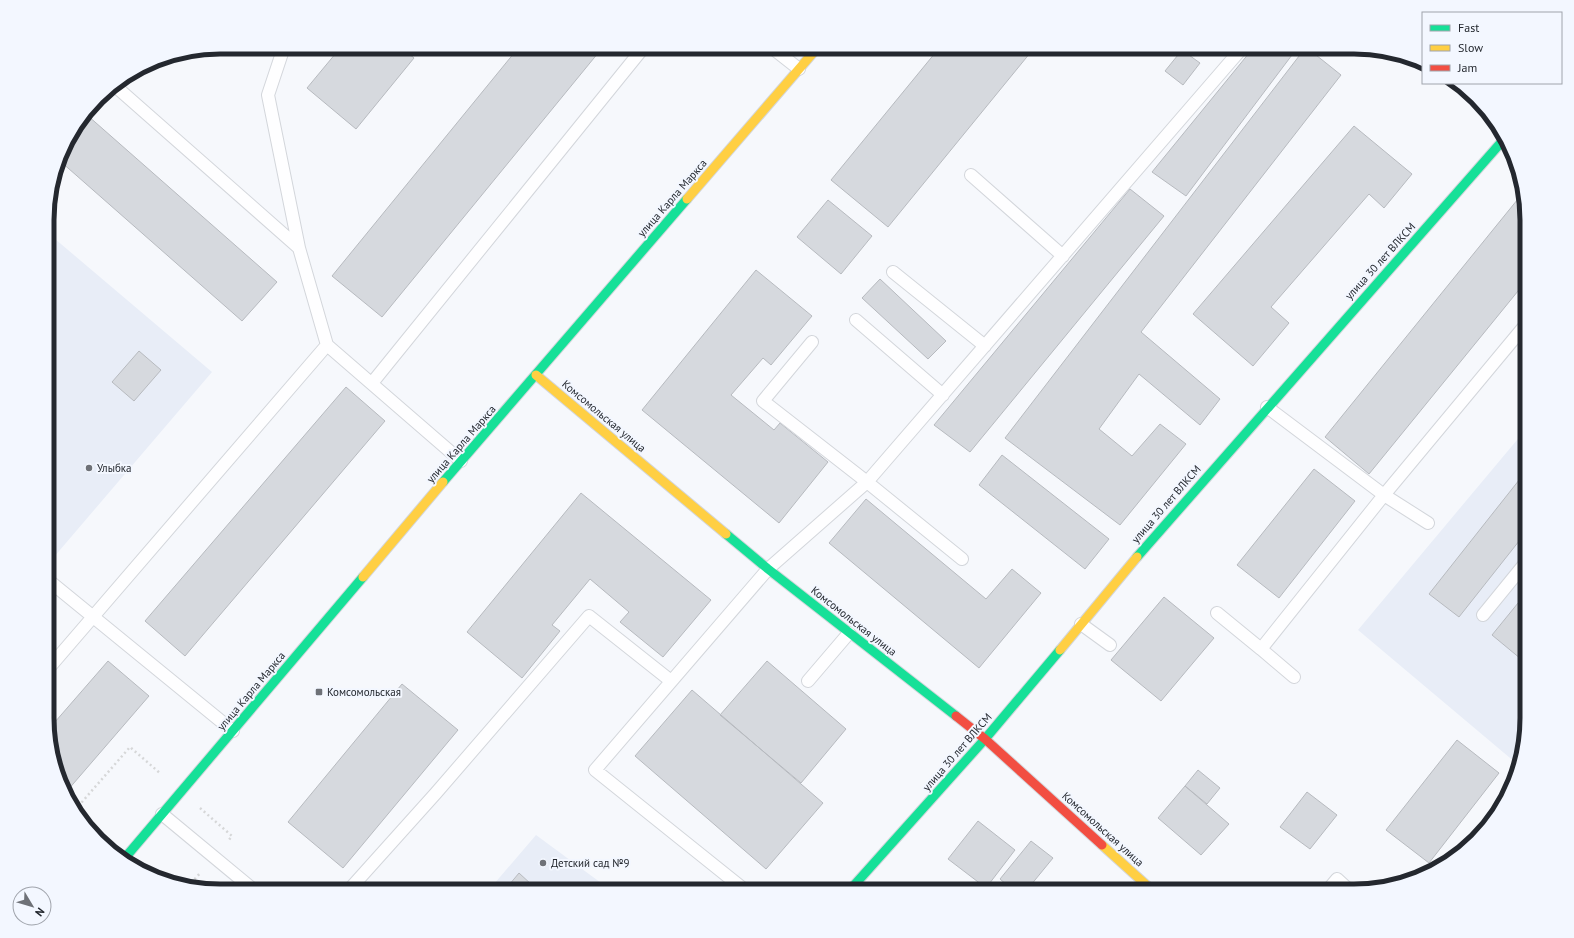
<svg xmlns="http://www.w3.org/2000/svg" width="1574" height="938" font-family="'PT Sans',sans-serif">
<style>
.built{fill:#e8edf7}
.building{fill:#d6d9de;stroke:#b7babf}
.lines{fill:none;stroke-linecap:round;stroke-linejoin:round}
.lane-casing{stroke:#d3d6db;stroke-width:14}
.fast-casing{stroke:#d3d6db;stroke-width:11}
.slow-casing{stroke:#d3d6db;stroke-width:11}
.jam-casing{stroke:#d3d6db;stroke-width:11}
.path{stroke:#d6d7d8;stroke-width:2.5;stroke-dasharray:2 3;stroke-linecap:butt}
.lane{stroke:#fefeff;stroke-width:12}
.fast{stroke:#16e098;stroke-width:9}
.slow{stroke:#ffcf43;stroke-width:9}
.jam{stroke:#f24e42;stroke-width:9}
.poi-dot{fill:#6e7177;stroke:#f3f7ff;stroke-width:1.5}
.labels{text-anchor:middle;stroke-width:4;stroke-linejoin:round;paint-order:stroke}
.street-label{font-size:11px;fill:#24282f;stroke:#f3f7ff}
.poi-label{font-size:11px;fill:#24282f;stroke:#f3f7ff;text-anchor:start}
.rim{fill:none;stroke:#24282f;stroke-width:5}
</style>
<rect width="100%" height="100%" fill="#f6f8fc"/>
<path class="built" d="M48 233 212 372 48 564Z
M1527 428V729L1516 763 1358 630Z
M536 835 612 891H488Z"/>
<path class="building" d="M341 47H401L414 58 356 129 307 88Z
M519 47H603L382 317 332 276Z
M940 47H1035L888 227 831 180Z
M1254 47H1298L1186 196 1152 172Z
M1306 47 1341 75 1141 332 1220 399 1200 425 1139 374 1099 429 1132 456 1160 424 1186 444 1120 525 1005 438Z
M1182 50 1200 63 1183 85 1165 71Z
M87 115 277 282 242 321 60 161 65 143Z
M1354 126 1412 174 1384 208 1369 194 1271 307 1289 323 1253 366 1193 314Z
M1130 189 1164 216 970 452 934 425Z
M1522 194 1527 208V280L1369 474 1325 437Z
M828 200 872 236 841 274 797 237Z
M756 270 812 316 771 365 763 358 731 395 774 430 780 423 828 462 779 523 642 410Z
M880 279 946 341 928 359 862 298Z
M139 351 161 370 134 401 112 382Z
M346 387 385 421 185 656 145 621Z
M1002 455 1109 539 1085 569 979 485Z
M1314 469 1355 501 1279 598 1237 565Z
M1527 470V531L1459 617 1429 594Z
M581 493 711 600 663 657 620 622 629 612 590 579 552 625 560 631 522 678 467 632Z
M866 499 986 599 1012 569 1041 593 979 668 829 543Z
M1527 592V664L1492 635Z
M1164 597 1214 638 1161 701 1111 660Z
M108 661 149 696 67 791 48 740V730Z
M767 661 846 729 801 783 720 715Z
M402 684 458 730 343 868 288 822Z
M692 690 823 803 766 869 635 756Z
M1457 740 1499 773 1429 863 1386 830Z
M1198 770 1220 788 1207 804 1185 786Z
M1185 786 1229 824 1201 855 1158 818Z
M1307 792 1337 815 1310 849 1280 827Z
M978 821 1015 850 986 888 948 859Z
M1031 841 1053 858 1026 891H1014L1000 879Z
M519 873 532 885 527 891H504Z"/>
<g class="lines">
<g class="lane-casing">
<path id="lane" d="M284 47 268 95 299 248
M771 47 799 69
M114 85 299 248 327 345 461 461
M971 175 1063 256
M893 272 985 346
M856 320 943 395
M812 342 763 401 867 482 962 559
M372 383 644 47
M1267 407 1384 495 1527 323
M48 580 233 731
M1217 613 1261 649 1384 495 1428 523
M1483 615 1527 561
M1081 624 1110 645
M1261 649 1294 677
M48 669 327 345
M808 681 849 633
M162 814 255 891
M348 891 436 793 589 616 671 681
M746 891 595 770 768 569 867 482 1243 47
M1327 891 1337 879 1350 891"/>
</g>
<g class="fast-casing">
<path id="fast" d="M443 482 687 199
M726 534 768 569 956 716
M1137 557 1505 138
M124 859 363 577
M849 891 985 739 1060 650"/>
</g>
<g class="slow-casing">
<path id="slow" d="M687 199 818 47
M536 375 726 534
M363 577 443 482
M1060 650 1137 557
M1102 845 1153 891"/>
</g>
<g class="jam-casing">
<path id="jam" d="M956 716 985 739 1102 845"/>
</g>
<path class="path" d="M200 808 232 836 228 841
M75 810 130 747 161 774
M188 887 201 872"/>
<use href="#lane" class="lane"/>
<use href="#fast" class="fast"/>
<use href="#slow" class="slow"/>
<use href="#jam" class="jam"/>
</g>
<g class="poi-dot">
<circle cx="89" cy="468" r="4"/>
<rect x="315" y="688" width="8" height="8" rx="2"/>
<circle cx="543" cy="863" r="4"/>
</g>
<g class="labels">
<g class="street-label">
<text transform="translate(672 198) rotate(-49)" y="4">улица Карла Маркса</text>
<text transform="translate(1380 261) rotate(-48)" y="4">улица 30 лет ВЛКСМ</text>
<text transform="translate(604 416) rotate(40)" y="4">Комсомольская улица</text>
<text transform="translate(461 444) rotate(-49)" y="4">улица Карла Маркса</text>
<text transform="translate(1166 504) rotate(-49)" y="4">улица 30 лет ВЛКСМ</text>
<text transform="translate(854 621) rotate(38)" y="4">Комсомольская улица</text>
<text transform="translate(251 691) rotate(-50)" y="4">улица Карла Маркса</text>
<text transform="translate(957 752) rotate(-49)" y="4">улица 30 лет ВЛКСМ</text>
<text transform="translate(1103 829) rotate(42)" y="4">Комсомольская улица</text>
</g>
<g class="poi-label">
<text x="97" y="472">Улыбка</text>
<text x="327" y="696">Комсомольская</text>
<text x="551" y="867">Детский сад №9</text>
</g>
</g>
<path d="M0 0H1574V938H0ZM220 54H1354A166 166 0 0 1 1520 220V718A166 166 0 0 1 1354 884H220A166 166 0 0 1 54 718V220A166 166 0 0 1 220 54Z" fill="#f3f7ff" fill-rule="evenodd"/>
<path class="rim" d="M220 54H1354A166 166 0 0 1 1520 220V718A166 166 0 0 1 1354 884H220A166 166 0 0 1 54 718V220A166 166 0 0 1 220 54Z"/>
<rect x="1422" y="12" width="140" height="72" fill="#f3f7ff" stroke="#a0a4ac"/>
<rect x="1430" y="25" width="20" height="6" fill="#16e098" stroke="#a0a4ac"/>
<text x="1458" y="32" font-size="12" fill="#24282f">Fast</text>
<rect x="1430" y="45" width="20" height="6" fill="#ffcf43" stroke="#a0a4ac"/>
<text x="1458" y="52" font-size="12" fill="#24282f">Slow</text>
<rect x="1430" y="65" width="20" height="6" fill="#f24e42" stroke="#a0a4ac"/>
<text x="1458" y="72" font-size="12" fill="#24282f">Jam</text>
<g transform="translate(32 906) rotate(128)"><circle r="19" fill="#f3f7ff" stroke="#a0a4ac"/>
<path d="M0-3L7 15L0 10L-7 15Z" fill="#6e7177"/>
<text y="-6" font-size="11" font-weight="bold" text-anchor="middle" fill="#24282f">N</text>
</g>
</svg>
